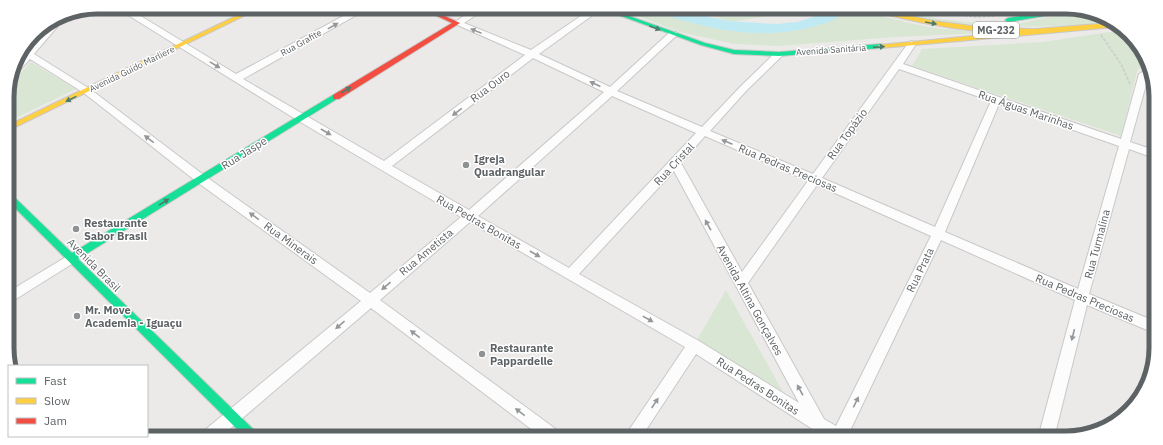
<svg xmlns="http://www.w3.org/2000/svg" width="1163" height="445" font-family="'IBM Plex Sans',sans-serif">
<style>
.green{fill:#dae6d4}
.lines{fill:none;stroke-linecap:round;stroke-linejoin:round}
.river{fill:#bfeaf3;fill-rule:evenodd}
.street-casing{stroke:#c9c8c8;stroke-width:2}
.fast-casing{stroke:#c8c8c8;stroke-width:2}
.slow-casing{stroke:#c8c8c8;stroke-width:2}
.jam-casing{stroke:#c8c8c8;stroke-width:2}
.path{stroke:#c8ccca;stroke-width:1.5;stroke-dasharray:3 1.5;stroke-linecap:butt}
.street{fill:#fcfcfc;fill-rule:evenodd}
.fast{fill:#16e098;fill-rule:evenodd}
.slow{fill:#ffcf43;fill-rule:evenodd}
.jam{fill:#f24e42;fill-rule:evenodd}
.oneway{fill:#4f7b6f}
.oneway2{fill:#95989a}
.poi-dot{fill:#8f9293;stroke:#fff;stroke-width:1.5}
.labels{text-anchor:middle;stroke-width:3;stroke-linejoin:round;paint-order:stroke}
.far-street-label{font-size:9px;fill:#5d6265;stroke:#fff}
.shield{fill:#fff;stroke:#8e9193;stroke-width:1}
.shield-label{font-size:10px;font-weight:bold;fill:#5d6265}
.street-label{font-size:11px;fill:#5d6265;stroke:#fff}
.poi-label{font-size:11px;font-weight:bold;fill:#5d6265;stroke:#fff;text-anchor:start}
.rim{fill:none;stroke:#5d6265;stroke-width:5}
</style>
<rect width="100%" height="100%" fill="#eceae8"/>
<path class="green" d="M622 10H651L671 17 726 29 772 33 790 31 836 18 846 11H863L909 23 934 28 989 33 895 37 780 46 734 44 680 32Z
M696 10H804L731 22Z
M891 11H901L940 19 985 24 1021 23 1072 12H1095L1110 23C1036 28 963 30 891 11Z
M937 11 1029 12C998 17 968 16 937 11Z
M1109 32C1139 32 1139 47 1149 71L1138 68 1121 136 912 66 922 49 1043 42Z
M31 62 76 89 7 122V91L9 85Z
M726 290 787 399 695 343Z"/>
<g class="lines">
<path class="river" d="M656 10H679L728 21 776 24 797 22 813 17 826 11H845C839 19 825 24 815 26 763 41 709 30 659 13Z"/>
<g class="street-casing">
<path id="street" d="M115 7H125L133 12 144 7H155L139 15 236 74 358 8H369L243 79 384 161 525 55 453 23 475 9H485L464 23 531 50 591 9H601L539 54 610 87 670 32H676L677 34 676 36 617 91 702 127 741 86 776 52H782L784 54 782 56 747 90 710 131 813 174 909 42 912 41 916 44 903 64 1121 139 1139 74 1144 71 1147 72 1149 74 1130 142 1154 150V158L1129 149 1089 294 1152 320V332L1087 305 1054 438H1038L1075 300 941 240 847 437H825L696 354 642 436H625L685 347 470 222 380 300 557 430 559 435H539L371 308 224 434H204L206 429 361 301 197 182 84 93 30 59 15 75 11 76 14 64 55 19 63 14H68L34 54 90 89 205 176 370 293 461 217 297 120ZM533 58 604 92 469 210 392 166ZM899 69 991 101 935 227 822 178ZM612 96 696 133 569 268 478 216ZM999 104 1119 146 1078 289 945 232ZM705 136 808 181 742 272 681 163ZM674 171 799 403 699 341 579 274ZM817 185 931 236 836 426 824 419 748 283Z
M71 254 75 256 77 259 75 262 8 304V292Z"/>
</g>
<g class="fast-casing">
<path id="fast" d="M602 9 612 10 705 43 734 50 779 52 881 44 884 46 881 48 779 56 734 54 701 45Z
M1047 12H1059L1056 14 1008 22 1005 20 1008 18Z
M333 95H339L340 97 78 259 254 430 256 434H242L8 201V193L11 194 72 253Z"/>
</g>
<g class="slow-casing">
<path id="slow" d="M253 8H260L7 131V126Z
M877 11H887L934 21 988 28 1035 29 1111 23 1115 27 881 48 878 46 879 45 1003 33C969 31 934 26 901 18 893 16 883 15 877 11Z"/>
</g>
<g class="jam-casing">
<path id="jam" d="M422 9H429L460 23 339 99H333V95L452 23Z"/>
</g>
<path class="path" d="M929 11 975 17 996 16
M1088 12 1091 17
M1101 35 1121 64 1130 84"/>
<use href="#street" class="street"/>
<use href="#fast" class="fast"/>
<use href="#slow" class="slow"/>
<use href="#jam" class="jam"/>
</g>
<defs><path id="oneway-solid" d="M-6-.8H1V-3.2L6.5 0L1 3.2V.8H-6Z"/></defs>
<g class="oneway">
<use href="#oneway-solid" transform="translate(931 23) rotate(10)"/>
<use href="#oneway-solid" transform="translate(655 28) rotate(20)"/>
<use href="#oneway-solid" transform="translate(879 47) rotate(-4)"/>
<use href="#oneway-solid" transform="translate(346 90) rotate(-31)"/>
<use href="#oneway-solid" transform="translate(71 99) rotate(154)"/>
<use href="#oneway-solid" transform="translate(164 202) rotate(-32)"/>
</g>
<g class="oneway2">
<use href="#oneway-solid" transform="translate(333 26) rotate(-29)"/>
<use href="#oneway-solid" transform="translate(476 31) rotate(-158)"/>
<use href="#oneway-solid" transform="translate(215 65) rotate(31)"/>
<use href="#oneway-solid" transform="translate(595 84) rotate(-155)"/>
<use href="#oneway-solid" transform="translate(457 112) rotate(143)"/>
<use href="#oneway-solid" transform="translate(326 132) rotate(30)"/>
<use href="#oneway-solid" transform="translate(149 139) rotate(-143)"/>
<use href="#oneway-solid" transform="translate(727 142) rotate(-157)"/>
<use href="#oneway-solid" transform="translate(254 216) rotate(-144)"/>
<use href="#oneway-solid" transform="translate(708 225) rotate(-119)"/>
<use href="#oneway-solid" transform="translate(535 254) rotate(30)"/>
<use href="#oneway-solid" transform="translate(386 286) rotate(139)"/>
<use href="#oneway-solid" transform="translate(648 319) rotate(29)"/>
<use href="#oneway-solid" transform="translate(340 325) rotate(140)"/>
<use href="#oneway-solid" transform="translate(415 334) rotate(-143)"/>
<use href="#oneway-solid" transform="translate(1073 335) rotate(104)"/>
<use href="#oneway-solid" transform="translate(800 390) rotate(-119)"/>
<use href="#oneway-solid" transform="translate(856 402) rotate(-64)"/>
<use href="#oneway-solid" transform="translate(655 403) rotate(-57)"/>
<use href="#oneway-solid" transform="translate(520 412) rotate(-143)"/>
</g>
<g class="poi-dot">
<circle cx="466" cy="165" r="4"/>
<circle cx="76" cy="229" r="4"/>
<circle cx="77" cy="316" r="4"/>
<circle cx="482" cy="354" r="4"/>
</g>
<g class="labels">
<g class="far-street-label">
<text transform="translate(301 43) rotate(-29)" y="3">Rua Grafite</text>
<text transform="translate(831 50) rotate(-4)" y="3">Avenida Sanitária</text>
<text transform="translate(132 69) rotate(-26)" y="3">Avenida Guido Marliere</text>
</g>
<rect class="shield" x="973" y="22" width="46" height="16" rx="3"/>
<g class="shield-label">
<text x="996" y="34">MG-232</text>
</g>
<g class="street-label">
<text transform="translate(490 86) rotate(-37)" y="4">Rua Ouro</text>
<text transform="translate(1026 110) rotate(19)" y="4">Rua Águas Marinhas</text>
<text transform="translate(847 134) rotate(-54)" y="4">Rua Topázio</text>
<text transform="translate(244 153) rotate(-32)" y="4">Rua Jaspe</text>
<text transform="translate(674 164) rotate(-47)" y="4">Rua Cristal</text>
<text transform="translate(788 168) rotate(23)" y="4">Rua Pedras Preciosas</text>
<text transform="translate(479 222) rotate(30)" y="4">Rua Pedras Bonitas</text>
<text transform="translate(291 243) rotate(36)" y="4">Rua Minerais</text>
<text transform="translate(1097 244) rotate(-75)" y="4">Rua Turmalina</text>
<text transform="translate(426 252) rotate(-40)" y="4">Rua Ametista</text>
<text transform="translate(94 265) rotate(45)" y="4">Avenida Brasil</text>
<text transform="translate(920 270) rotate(-64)" y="4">Rua Prata</text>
<text transform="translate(1085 298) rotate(23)" y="4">Rua Pedras Preciosas</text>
<text transform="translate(750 300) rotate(61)" y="4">Avenida Altina Gonçalves</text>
<text transform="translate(758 386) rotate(33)" y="4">Rua Pedras Bonitas</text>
</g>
<g class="poi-label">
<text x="474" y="163">Igreja<tspan x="474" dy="13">Quadrangular</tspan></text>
<text x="84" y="227">Restaurante<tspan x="84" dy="13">Sabor Brasil</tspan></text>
<text x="85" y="314">Mr. Move<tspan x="85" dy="13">Academia - Iguaçu</tspan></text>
<text x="490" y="352">Restaurante<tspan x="490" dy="13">Pappardelle</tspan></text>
</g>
</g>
<path d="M0 0H1163V445H0ZM97 14H1066A83 83 0 0 1 1149 97V348A83 83 0 0 1 1066 431H97A83 83 0 0 1 14 348V97A83 83 0 0 1 97 14Z" fill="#fff" fill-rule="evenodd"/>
<path class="rim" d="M97 14H1066A83 83 0 0 1 1149 97V348A83 83 0 0 1 1066 431H97A83 83 0 0 1 14 348V97A83 83 0 0 1 97 14Z"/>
<rect x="8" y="365" width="140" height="72" fill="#ffffff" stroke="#bec0c1"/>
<rect x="16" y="378" width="20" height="6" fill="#16e098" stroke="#bec0c1"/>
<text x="44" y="385" font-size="12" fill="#5d6265">Fast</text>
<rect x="16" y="398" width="20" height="6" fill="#ffcf43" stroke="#bec0c1"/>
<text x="44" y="405" font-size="12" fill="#5d6265">Slow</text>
<rect x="16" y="418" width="20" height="6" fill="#f24e42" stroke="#bec0c1"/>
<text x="44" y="425" font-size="12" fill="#5d6265">Jam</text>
</svg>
